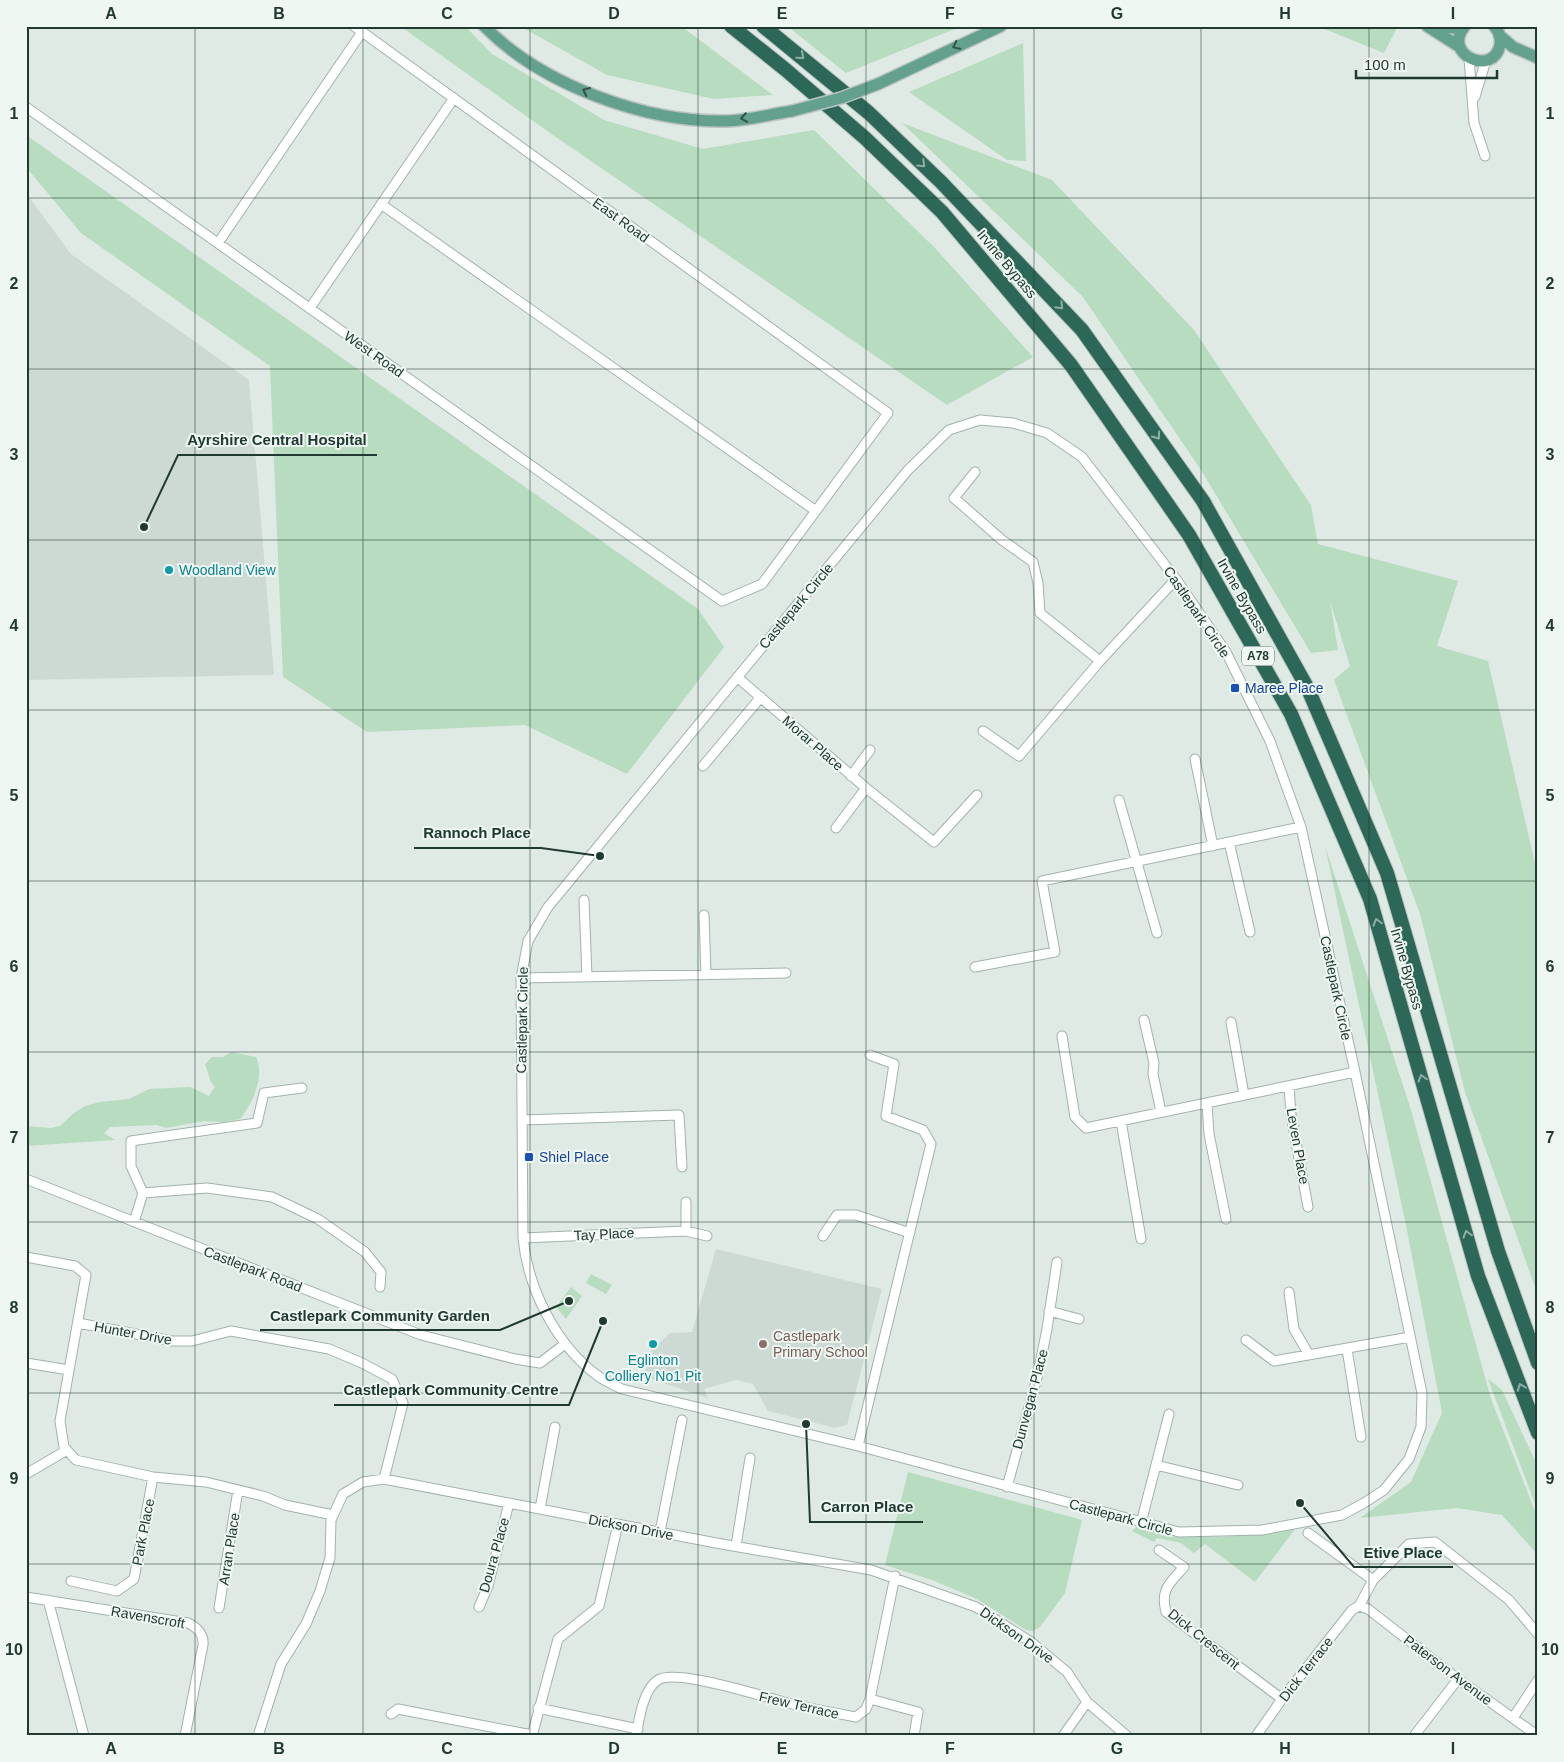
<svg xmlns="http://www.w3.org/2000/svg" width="1564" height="1762" font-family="Helvetica,sans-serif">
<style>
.built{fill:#cddad3}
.green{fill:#b7dcbf}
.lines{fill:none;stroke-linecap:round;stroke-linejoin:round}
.minor-casing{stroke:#a2b2ac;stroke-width:11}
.major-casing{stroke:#bcc4c2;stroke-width:14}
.highway-casing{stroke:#bcc4c2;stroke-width:16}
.minor{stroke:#fff;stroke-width:9}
.major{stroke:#63a08e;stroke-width:11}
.highway{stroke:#2c6758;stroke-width:14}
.major-bridge-casing{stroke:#bcc4c2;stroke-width:14;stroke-linecap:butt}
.major-bridge{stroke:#63a08e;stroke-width:11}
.oneway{stroke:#315449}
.oneway2{stroke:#8eafa6}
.grid{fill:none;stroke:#203a32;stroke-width:1;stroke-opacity:0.55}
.culture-dot{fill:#0f9aa8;stroke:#eff7f3;stroke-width:2}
.transit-dot{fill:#1a4fb4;stroke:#eff7f3;stroke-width:2}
.education-dot{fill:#8d6e63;stroke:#eff7f3;stroke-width:2}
.labels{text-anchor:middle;stroke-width:4;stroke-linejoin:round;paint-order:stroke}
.shield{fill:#eff7f3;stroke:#5e736c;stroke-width:1}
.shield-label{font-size:12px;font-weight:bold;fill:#203a32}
.street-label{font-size:14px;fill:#203a32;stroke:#eff7f3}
.culture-label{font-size:14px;fill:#0d838f;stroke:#eff7f3;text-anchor:start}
.transit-label{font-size:14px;fill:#164399;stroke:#eff7f3;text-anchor:start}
.education-label{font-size:14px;fill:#785e54;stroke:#eff7f3;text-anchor:start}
.leader{fill:none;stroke:#203a32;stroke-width:2}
.callout-dot{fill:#203a32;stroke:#eff7f3;stroke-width:2}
.callout-label{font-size:15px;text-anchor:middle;font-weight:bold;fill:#203a32;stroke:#eff7f3;stroke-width:4;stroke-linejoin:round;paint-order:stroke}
.neatline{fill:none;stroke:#203a32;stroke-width:2}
.grid-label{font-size:16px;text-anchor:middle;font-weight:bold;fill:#203a32}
</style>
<rect width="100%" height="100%" fill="#dfeae5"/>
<path class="built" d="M26 193 71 254 249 380 274 675 26 680Z
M716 1249 882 1289 847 1425 835 1428 768 1411 753 1384 736 1380 704 1389 708 1398 645 1377 647 1355 670 1333 692 1332Z"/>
<path class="green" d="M400 26H465L492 54 604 120 703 149 814 130 935 248 1033 357 947 405 550 133Z
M520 26H681L773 95 714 99 607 75Z
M787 26H962L846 73Z
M1317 26H1398L1384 53Z
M1023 43 1026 161 1007 160 909 92Z
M902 123 1052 180 1194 330 1311 505 1318 544 1458 581 1437 646 1488 661 1538 876V1295L1465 1092 1420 914 1334 680 1350 666 1330 601 1338 650 1311 653 1201 470 1083 297Z
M26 135 698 609 724 647 627 774 525 725 367 732 283 677 270 366 81 233 26 167Z
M1325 846 1411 1110 1491 1399 1538 1519V1555L1502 1515 1457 1508 1360 1518 1411 1482 1442 1413 1407 1230Z
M231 1052 256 1057C265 1076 253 1103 240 1119L224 1122 204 1121 166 1128 157 1125 110 1127 104 1133 115 1140 26 1146V1126L51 1128 60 1126 74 1113 85 1106 100 1102 129 1099 149 1089 190 1087 209 1096 215 1087 211 1082 205 1064 212 1057H223Z
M591 1274 612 1285 606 1294 586 1283Z
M571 1287 582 1296 566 1319 556 1307Z
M1488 1379 1502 1390 1538 1467V1512Z
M908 1472 1082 1520 1065 1593 1040 1627 1033 1631 1026 1630 977 1599 932 1580 885 1565Z
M1139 1525 1172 1537H1224L1295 1529 1255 1582 1205 1544 1194 1553 1181 1543 1157 1538 1154 1542 1132 1531Z"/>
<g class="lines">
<g class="minor-casing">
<path id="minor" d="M1469 58 1474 123 1485 156
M1475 97 1486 60
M26 107 722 601 762 584 888 413 354 26
M381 204 816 511
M218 243 362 32
M310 308 454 98
M980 420 1013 423 1047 433 1082 457 1176 579 1209 627 1226 652 1270 741 1301 827 1355 1072 1422 1393 1421 1427 1409 1459 1384 1490 1364 1503 1342 1515 1262 1530 1179 1532 858 1446 622 1389C614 1385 605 1381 598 1376 556 1345 528 1289 523 1238L521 978 528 941 548 907 908 470 949 430Z
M975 472 954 498 1002 540 1033 562 1038 583 1040 613 1100 661
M737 677 866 788 934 842 977 795
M983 731 1019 756 1100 661 1176 579
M1195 759 1213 846
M703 766 761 697
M851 776 870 750
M1119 800 1157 933
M836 828 866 788
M1229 842 1250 932
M584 900 587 977
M704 915 706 975
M975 967 1055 952 1042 881 1301 827
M521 978 786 973
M1144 1020 1154 1063 1153 1074 1161 1112
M1231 1022 1244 1095
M1062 1036 1075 1117 1086 1128 1355 1072
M1289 1086 1291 1115 1308 1207
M1207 1103 1209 1134 1226 1219
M522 1120 679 1115 682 1167
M1121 1121 1141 1239
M26 1179 421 1335 515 1359 540 1363 565 1344
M143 1193 131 1166V1141L257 1123 264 1093 302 1088
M134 1222 143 1193 207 1188 272 1197 318 1219 365 1252 381 1272 380 1287
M686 1231V1202
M823 1236 837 1215H856L910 1233
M523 1238 686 1231 707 1236
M26 1257 75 1266 86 1275 60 1421 64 1447 76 1460 153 1477 206 1482 263 1496 285 1505 333 1515
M1289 1292 1294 1329 1309 1355
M1049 1311 1079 1319
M78 1323 172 1341H192L231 1331 329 1349 362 1363 392 1379 403 1403 384 1479
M1246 1340 1274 1361 1410 1337
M1347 1349 1361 1437
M26 1363 69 1370
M858 1446 931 1144 923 1130 886 1116 894 1064 870 1055
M1156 1465 1238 1485
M26 1474 67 1450
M1007 1487 1038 1374 1047 1329 1057 1262
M540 1509 555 1427
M1141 1523 1169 1414
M660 1532 682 1420
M1308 1533 1373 1580
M736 1546 750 1458
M1159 1550 1184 1567C1170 1583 1160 1589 1166 1612L1282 1699
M71 1581 117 1591 134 1579 153 1477
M26 1597 188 1623C198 1628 204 1634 203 1645L185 1736
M48 1600 84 1736
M1359 1606 1373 1580 1409 1544 1435 1542 1509 1600 1538 1634
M1359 1606 1368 1609 1458 1679 1538 1736
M479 1607 488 1586 509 1503
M219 1608 238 1490
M870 1699 918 1712 914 1736
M538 1708 638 1729
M391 1714 398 1709 532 1735
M1513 1718 1538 1680
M258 1736 281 1664 306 1624 320 1591 330 1558 331 1520 343 1494 363 1482 384 1479 716 1543 871 1570 976 1607 1031 1642 1067 1672 1087 1702 1127 1736
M532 1736 558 1639 599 1606 618 1524
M636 1736C639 1720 643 1689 658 1680 677 1668 767 1698 792 1704 813 1709 835 1713 856 1717L866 1709 870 1699 895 1576
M1063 1736 1087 1702
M1256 1736 1282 1699 1352 1610 1359 1606
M1414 1736 1458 1679"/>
</g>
<g class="major-casing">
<path id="major" d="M484 26C542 85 646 123 728 121 749 120 772 114 792 111
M1427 26 1460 47
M1436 26 1463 29
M1465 26C1441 54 1493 78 1500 45 1501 38 1499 31 1494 26
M1499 35 1513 47 1538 58
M878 84 1001 26"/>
</g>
<g class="highway-casing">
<path id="highway" d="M731 26 786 70 865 138 942 212 1071 365 1189 535 1291 714 1370 899 1478 1276 1538 1433
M763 26 869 113 941 182 1082 330 1203 501 1308 689 1387 873 1498 1251 1538 1363"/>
</g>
<use href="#minor" class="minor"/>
<use href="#major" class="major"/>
<use href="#highway" class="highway"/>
<g class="major-bridge-casing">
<path id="major-bridge" d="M792 111 841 98 878 84"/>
</g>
<use href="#major-bridge" class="major-bridge"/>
</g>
<defs><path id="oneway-chevron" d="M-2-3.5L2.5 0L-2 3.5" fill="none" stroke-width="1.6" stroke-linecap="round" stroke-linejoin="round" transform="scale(1.25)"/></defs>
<g class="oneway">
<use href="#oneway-chevron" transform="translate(956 46) rotate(154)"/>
<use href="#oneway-chevron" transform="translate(586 91) rotate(-155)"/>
<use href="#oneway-chevron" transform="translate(744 118) rotate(171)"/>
</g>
<g class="oneway2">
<use href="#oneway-chevron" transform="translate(801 56) rotate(40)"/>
<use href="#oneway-chevron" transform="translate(922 164) rotate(44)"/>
<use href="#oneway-chevron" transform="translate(1060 306) rotate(46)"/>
<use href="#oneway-chevron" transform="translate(1157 436) rotate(55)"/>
<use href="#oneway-chevron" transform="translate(1377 922) rotate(-106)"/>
<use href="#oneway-chevron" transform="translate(1422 1078) rotate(-106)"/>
<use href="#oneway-chevron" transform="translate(1467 1234) rotate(-106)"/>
<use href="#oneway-chevron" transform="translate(1521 1387) rotate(-111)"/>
</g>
<path class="grid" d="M195 26V1736M363 26V1736M530 26V1736M698 26V1736M866 26V1736M1034 26V1736M1201 26V1736M1369 26V1736M26 198H1538M26 369H1538M26 540H1538M26 710H1538M26 881H1538M26 1052H1538M26 1222H1538M26 1393H1538M26 1564H1538"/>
<g class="culture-dot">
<circle cx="169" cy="570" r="5"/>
<circle cx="653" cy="1344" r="5"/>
</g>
<g class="transit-dot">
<rect x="1230" y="683" width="10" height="10" rx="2.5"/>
<rect x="524" y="1152" width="10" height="10" rx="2.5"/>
</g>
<circle class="education-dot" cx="763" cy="1344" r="5"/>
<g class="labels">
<rect class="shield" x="1242" y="646.5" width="32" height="19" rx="4"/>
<g class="shield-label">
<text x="1258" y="660">A78</text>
</g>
<g class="street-label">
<text transform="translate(621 220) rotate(36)" y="5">East Road</text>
<text transform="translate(1007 264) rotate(50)" y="5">Irvine Bypass</text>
<text transform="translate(374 354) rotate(35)" y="5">West Road</text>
<text transform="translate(1242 596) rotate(60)" y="5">Irvine Bypass</text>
<text transform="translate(796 606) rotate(-50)" y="5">Castlepark Circle</text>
<text transform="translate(1197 612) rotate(56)" y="5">Castlepark Circle</text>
<text transform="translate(813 743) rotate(41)" y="5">Morar Place</text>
<text transform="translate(1407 969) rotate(74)" y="5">Irvine Bypass</text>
<text transform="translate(1336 988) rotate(78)" y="5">Castlepark Circle</text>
<text transform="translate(522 1020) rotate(-89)" y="5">Castlepark Circle</text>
<text transform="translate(1298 1146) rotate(80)" y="5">Leven Place</text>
<text transform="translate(604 1234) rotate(-3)" y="5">Tay Place</text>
<text transform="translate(253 1269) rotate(21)" y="5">Castlepark Road</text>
<text transform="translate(133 1333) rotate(10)" y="5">Hunter Drive</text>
<text transform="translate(1030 1399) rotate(-75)" y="5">Dunvegan Place</text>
<text transform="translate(1121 1517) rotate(15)" y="5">Castlepark Circle</text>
<text transform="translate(631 1527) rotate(11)" y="5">Dickson Drive</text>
<text transform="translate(143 1532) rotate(-79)" y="5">Park Place</text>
<text transform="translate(229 1549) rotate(-81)" y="5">Arran Place</text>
<text transform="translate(494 1555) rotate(-74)" y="5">Doura Place</text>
<text transform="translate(148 1617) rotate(10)" y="5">Ravenscroft</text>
<text transform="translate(1017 1635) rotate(35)" y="5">Dickson Drive</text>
<text transform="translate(1204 1639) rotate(39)" y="5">Dick Crescent</text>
<text transform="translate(1306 1669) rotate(-52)" y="5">Dick Terrace</text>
<text transform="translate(1448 1670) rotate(37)" y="5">Paterson Avenue</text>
<text transform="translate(799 1705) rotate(13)" y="5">Frew Terrace</text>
</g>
<g class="culture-label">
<text x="179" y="575">Woodland View</text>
<text x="653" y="1365" text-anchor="middle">Eglinton<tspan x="653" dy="16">Colliery No1 Pit</tspan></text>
</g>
<g class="transit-label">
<text x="1245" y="693">Maree Place</text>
<text x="539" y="1162">Shiel Place</text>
</g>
<g class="education-label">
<text x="773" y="1341">Castlepark<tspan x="773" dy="16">Primary School</tspan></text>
</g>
</g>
<path class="leader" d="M144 527L178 455H377M600 856L541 848H414M569 1301L500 1330H260M603 1321L569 1405H334M806 1424L810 1522H923M1300 1503L1354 1567H1453"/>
<g class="callout-dot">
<circle cx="144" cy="527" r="5"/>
<circle cx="600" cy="856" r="5"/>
<circle cx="569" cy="1301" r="5"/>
<circle cx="603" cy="1321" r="5"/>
<circle cx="806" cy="1424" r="5"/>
<circle cx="1300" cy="1503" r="5"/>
</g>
<g class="callout-label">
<text x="277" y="445">Ayrshire Central Hospital</text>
<text x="477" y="838">Rannoch Place</text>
<text x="380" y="1321">Castlepark Community Garden</text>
<text x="451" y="1395">Castlepark Community Centre</text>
<text x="867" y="1512">Carron Place</text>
<text x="1403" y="1558">Etive Place</text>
</g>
<rect width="1564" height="1762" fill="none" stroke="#eff7f3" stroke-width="55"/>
<path d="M1356 70v8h141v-8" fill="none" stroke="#203a32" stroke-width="2.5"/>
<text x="1364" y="70" font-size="15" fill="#203a32" stroke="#eff7f3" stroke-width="4" paint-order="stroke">100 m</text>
<rect x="28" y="28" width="1508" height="1706" class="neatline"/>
<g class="grid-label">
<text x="111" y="19">A</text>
<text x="279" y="19">B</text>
<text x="447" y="19">C</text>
<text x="614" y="19">D</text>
<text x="782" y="19">E</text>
<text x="950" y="19">F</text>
<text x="1117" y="19">G</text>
<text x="1285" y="19">H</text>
<text x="1453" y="19">I</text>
<text x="14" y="119">1</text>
<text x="1550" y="119">1</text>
<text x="14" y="289">2</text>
<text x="1550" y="289">2</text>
<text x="14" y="460">3</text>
<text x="1550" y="460">3</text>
<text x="14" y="631">4</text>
<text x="1550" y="631">4</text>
<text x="14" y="801">5</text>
<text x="1550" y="801">5</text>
<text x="14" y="972">6</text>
<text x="1550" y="972">6</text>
<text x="14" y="1143">7</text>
<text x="1550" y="1143">7</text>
<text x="14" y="1313">8</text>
<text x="1550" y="1313">8</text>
<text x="14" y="1484">9</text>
<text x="1550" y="1484">9</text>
<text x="14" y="1655">10</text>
<text x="1550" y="1655">10</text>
<text x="111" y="1754">A</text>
<text x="279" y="1754">B</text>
<text x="447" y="1754">C</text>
<text x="614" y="1754">D</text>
<text x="782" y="1754">E</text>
<text x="950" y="1754">F</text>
<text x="1117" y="1754">G</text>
<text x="1285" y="1754">H</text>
<text x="1453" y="1754">I</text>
</g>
</svg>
